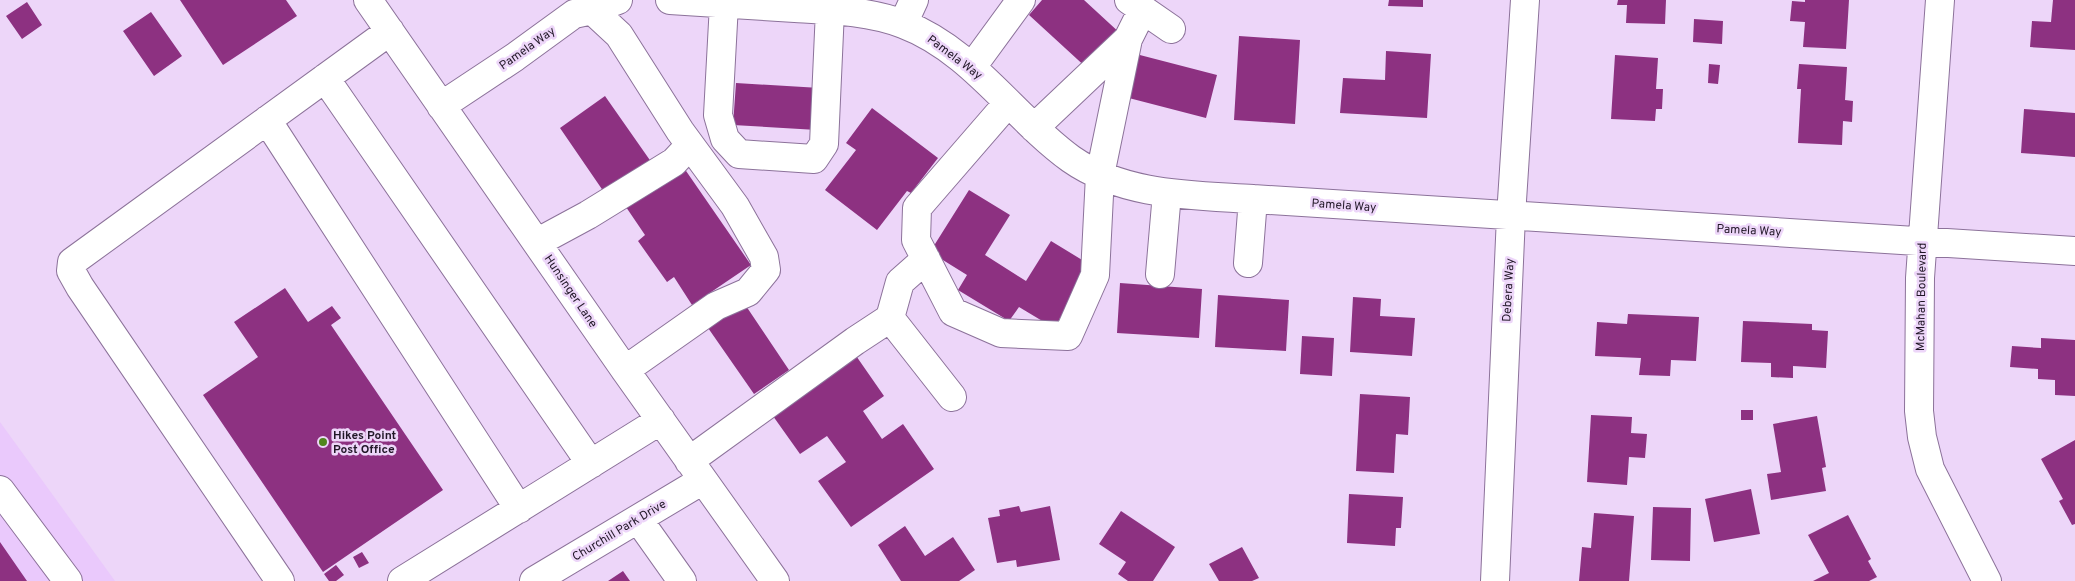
<svg xmlns="http://www.w3.org/2000/svg" width="2075" height="581" font-family="Overpass,sans-serif">
<style>
.built{fill:#eac9fc}
.building{fill:#8d3181}
.lines{fill:none;stroke-linecap:round;stroke-linejoin:round}
.minor-casing{stroke:#8c729a;stroke-width:30}
.minor{stroke:#fff;stroke-width:28}
.poi-dot{fill:#50851d;stroke:#edd6f9;stroke-width:2}
.labels{text-anchor:middle;stroke-width:5;stroke-linejoin:round;paint-order:stroke}
.street-label{font-size:12px;fill:#211727;stroke:#edd6f9}
.poi-label{font-size:12px;font-weight:bold;fill:#211727;stroke:#edd6f9;text-anchor:start}
</style>
<rect width="100%" height="100%" fill="#edd6f9"/>
<path class="built" d="M0 422 115 581H0Z"/>
<path class="building" d="M180 0H286L297 16 223 65Z
M1042 0H1084L1122 35 1089 70 1029 15Z
M1389 0H1423V7L1388 6Z
M1618 0H1666L1665 24 1626 23 1627 5H1617Z
M1805 0H1849L1846 49 1803 47 1805 22 1790 21 1792 1 1805 2Z
M2053 0H2075V50L2030 47 2032 21 2051 22Z
M27 2 42 25 22 39 6 16Z
M151 12 182 56 154 76 123 31Z
M1694 19 1723 21 1722 44 1693 42Z
M1239 36 1300 40 1295 124 1234 120Z
M1386 51 1431 54 1427 118 1340 113 1343 78 1385 80Z
M1136 54 1217 75 1206 118 1125 97Z
M1615 55 1658 58 1656 89H1663L1662 109H1656L1655 121 1611 119Z
M1709 64 1720 65 1718 84 1708 83Z
M1799 64 1847 67 1845 100 1853 101 1852 122 1843 121 1842 145 1798 143 1801 89H1797Z
M736 83 820 88 817 130 733 125Z
M605 96 654 166 608 198 560 128Z
M872 108 938 158 911 193 907 191 877 230 825 190 856 150 846 143Z
M2024 109 2075 113V157L2021 153Z
M684 168 751 265 692 305 674 277 667 282 638 241 645 235 626 207Z
M969 190 1010 215 985 255 1026 281 1051 241 1092 266 1054 328 1019 307 1009 321 958 290 967 275 930 252Z
M1120 283 1202 289 1199 338 1117 333Z
M285 288 308 322 332 306 341 318 331 325 443 490 323 572 203 395 258 357 234 322Z
M1218 295 1289 300 1286 351 1215 347Z
M1353 297 1381 299 1380 316 1415 318 1412 356 1350 352Z
M742 300 789 370 754 394 706 325Z
M1628 314 1699 317 1696 361 1671 360 1670 376 1639 375 1641 358 1595 356 1597 322 1627 324Z
M1743 321 1812 324V330L1828 331 1826 368 1793 366V378L1771 377V363L1741 362Z
M1302 336 1334 338 1332 376 1300 374Z
M2041 338 2075 340V396L2055 395V380L2038 379V369L2010 367 2012 346 2041 348Z
M852 350 884 396 863 411 882 439 903 424 934 469 851 527 818 481 846 462 827 436 800 454 768 409Z
M1360 394 1410 397 1408 435 1396 434 1394 473 1356 471Z
M1741 410H1753V420H1741Z
M1591 415 1632 417 1631 433 1647 434 1645 458 1629 457 1627 485 1587 482Z
M1817 416 1826 467 1822 468 1826 491 1771 500 1767 474 1781 472 1773 424Z
M2075 440V524L2072 525 2059 501 2063 499 2041 459Z
M1751 489 1760 534 1714 542 1705 499Z
M1349 494 1403 497 1401 528H1396L1395 546 1347 543Z
M1019 506 1021 512 1050 506 1060 560 1017 567 1016 560 997 563 988 518 1000 516 999 510Z
M1653 507 1691 508 1690 561 1651 560Z
M1121 511 1175 547 1153 581H1128L1118 574 1126 562 1099 544Z
M1594 513 1634 516 1629 581H1579L1582 547 1591 548Z
M1848 515 1871 559 1868 561 1877 577 1869 581H1813L1829 573 1808 535Z
M905 526 925 556 953 537 975 570 959 581H901L878 545Z
M0 542 27 581H0Z
M1242 547 1259 578 1252 581H1219L1209 564Z
M362 552 369 563 359 568 353 557Z
M336 565 344 575 336 581H329L324 574Z
M623 571 630 581H608Z"/>
<g class="lines">
<g class="minor-casing">
<path id="minor" d="M368 0 625 370 775 581
M670 0C712 3 753 5 795 8 831 10 869 11 903 24 972 50 1013 117 1071 159 1124 196 1191 195 1253 199L2075 251
M1129 0 1171 29
M1940 0 1920 278 1919 411 1922 437 1930 469 1987 581
M724 4 718 115 725 139 739 154 814 159 824 144 830 10
M592 10 619 35 680 131 735 206 764 257 766 270 748 292 716 306 625 370
M903 24 914 0
M972 67 1021 0
M325 78 591 464
M1008 103 917 208 916 240 953 312 1001 333 1068 336 1095 275 1100 175 1128 39 1143 9
M441 106 515 57 574 14 592 10 618 0
M267 120 519 509
M1034 128 1128 39
M538 242 588 215 674 162 690 145
M1248 263 1253 199
M1160 274 1167 193
M890 318 952 397
M689 461 855 341 890 318 900 282 926 259
M0 490 68 581
M638 519 682 581
M280 581 80 287 71 271 72 262 390 31
M402 581 661 420
M534 581 703 480
M1495 581 1511 216 1525 0"/>
</g>
<use href="#minor" class="minor"/>
</g>
<circle class="poi-dot" cx="323" cy="442" r="5"/>
<g class="labels">
<g class="street-label">
<text transform="translate(527 48) rotate(-35)" y="4">Pamela Way</text>
<text transform="translate(955 57) rotate(37)" y="4">Pamela Way</text>
<text transform="translate(1344 205) rotate(4)" y="4">Pamela Way</text>
<text transform="translate(1749 230) rotate(3)" y="4">Pamela Way</text>
<text transform="translate(1508 290) rotate(-87)" y="4">Debera Way</text>
<text transform="translate(571 291) rotate(56)" y="4">Hunsinger Lane</text>
<text transform="translate(1921 297) rotate(-89)" y="4">McMahan Boulevard</text>
<text transform="translate(619 530) rotate(-31)" y="4">Churchill Park Drive</text>
</g>
<g class="poi-label">
<text x="333" y="439">Hikes Point<tspan x="333" dy="14">Post Office</tspan></text>
</g>
</g>
</svg>
